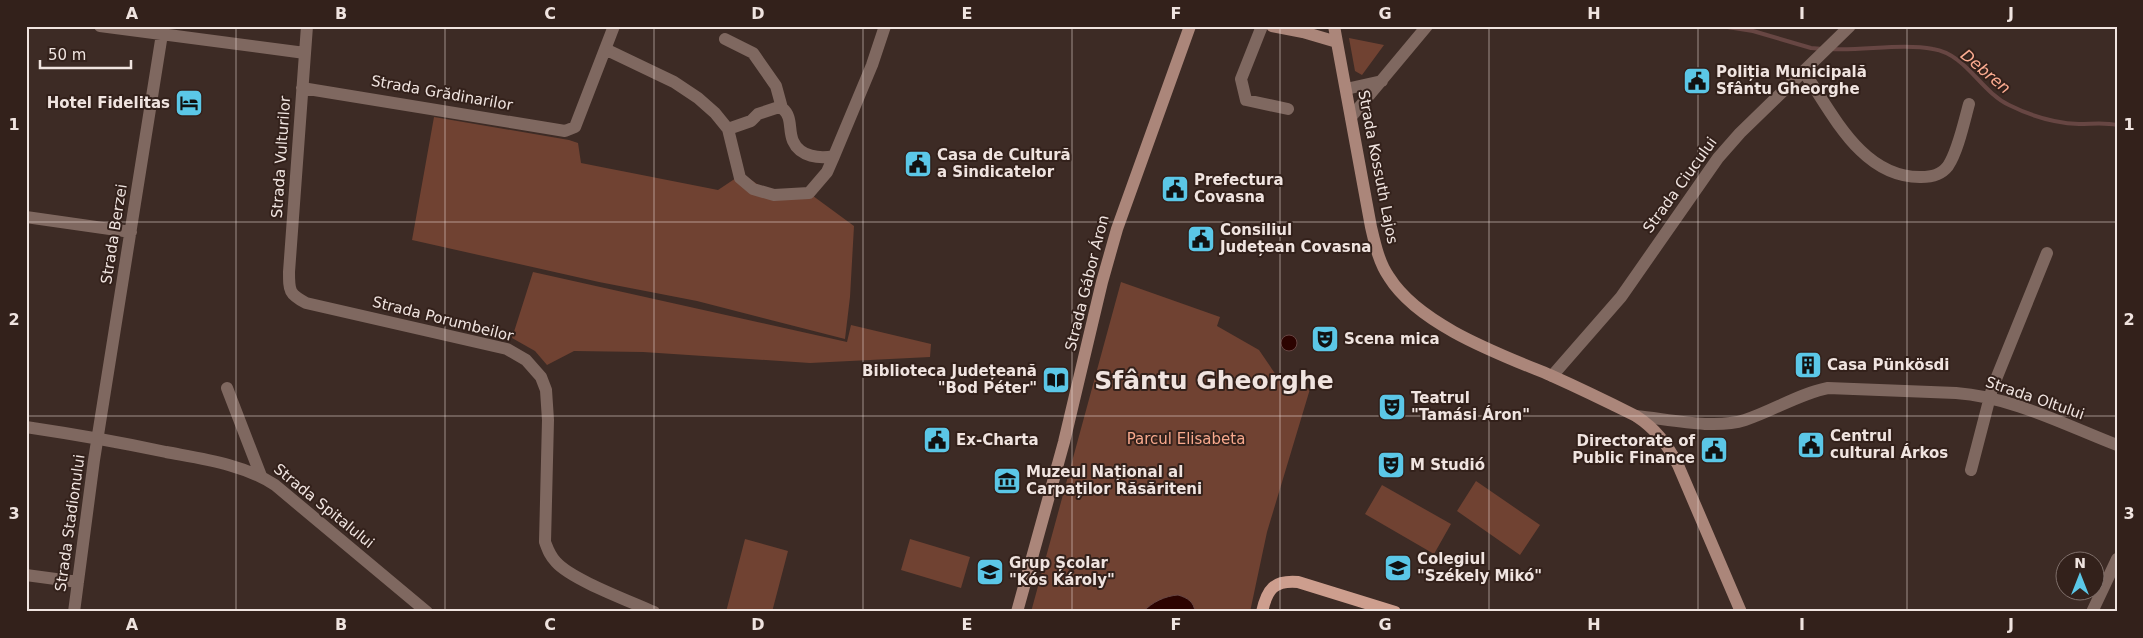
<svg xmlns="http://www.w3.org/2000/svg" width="2143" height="638" font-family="'DejaVu Sans',sans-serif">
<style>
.green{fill:#704232}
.water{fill:#2c0300;stroke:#674643}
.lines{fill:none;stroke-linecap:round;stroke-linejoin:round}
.stream{stroke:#674643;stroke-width:4}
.minor{stroke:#7f6860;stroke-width:12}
.tertiary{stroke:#7f6860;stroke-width:12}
.secondary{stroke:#ab867a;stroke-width:12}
.primary{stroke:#cd9e8e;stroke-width:12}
.grid{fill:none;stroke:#f0e4e0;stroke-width:1;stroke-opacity:0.55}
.labels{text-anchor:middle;stroke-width:4;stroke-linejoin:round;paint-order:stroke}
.poi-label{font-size:15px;font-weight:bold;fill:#f0e4e0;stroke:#33211b;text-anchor:start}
.street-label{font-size:15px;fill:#f0e4e0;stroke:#33211b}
.park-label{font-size:15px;fill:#f8a98d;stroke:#33211b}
.water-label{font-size:16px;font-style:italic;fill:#fcac91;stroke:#33211b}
.town-label{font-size:25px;font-weight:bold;fill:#f0e4e0;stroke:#33211b}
.neatline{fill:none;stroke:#f0e4e0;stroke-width:2}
.grid-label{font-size:16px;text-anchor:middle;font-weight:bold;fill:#f0e4e0}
</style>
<rect width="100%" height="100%" fill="#3d2b25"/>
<path class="green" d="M1349 38 1384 45 1362 75 1355 71Z
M434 117 569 140 578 143 581 163 718 190 742 174 774 195 809 193 854 226 850 297 845 339 697 301 599 282 412 240Z
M533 272 847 342 851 325 931 344 930 357 810 363 643 352 574 351 547 365 535 351 512 338Z
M1121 282 1220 317 1217 326 1259 350 1276 375 1310 389 1267 532 1250 612H1031Z
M1476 481 1540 525 1520 555 1457 511Z
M1382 485 1451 524 1434 554 1365 514Z
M745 539 788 551 772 612H726Z
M910 539 970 557 961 588 901 570Z"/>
<path class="water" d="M1281 343a8 8 0 1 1 16 0a8 8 0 1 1-16 0Z
M1178 595C1188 598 1194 602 1195 612H1143C1152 602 1165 596 1178 595Z"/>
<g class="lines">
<path class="stream" d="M1721 26 1753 31 1811 48 1823 49
M1830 49C1863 51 1902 43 1933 49 1966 54 1980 91 2009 105 2031 116 2054 123 2079 124 2092 124 2104 122 2117 125"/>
<path class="minor" d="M100 26 305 53
M307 26 289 272C289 291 289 294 306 303L507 349 526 360 541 377 546 390 548 420 545 542C548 550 550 556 556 562 572 580 630 601 654 612
M1262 26 1241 79 1246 100 1288 109
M725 39 753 53 776 86 782 108
M605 49 674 82 698 98 715 113 728 129 740 178 753 189 774 195 809 193 827 172 834 156 872 65 885 26
M1804 72C1833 114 1862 178 1921 177 1932 177 1941 175 1948 166 1958 151 1964 122 1969 104
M302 88 565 131 575 127 614 26
M728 129 751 121 758 114 776 108H782C793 117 788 129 793 141 800 157 820 159 834 156
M26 217 131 232
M227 388 261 476
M1636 416C1668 419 1714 430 1745 420 1773 411 1798 394 1828 388L1956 393C2012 397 2065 425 2117 445
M26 427C73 434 119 442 166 452 203 459 243 464 275 485L427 612
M1971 470 1992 389 2047 253
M26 575 78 582
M74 612 94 460 162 34
M2092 612 2117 559"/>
<path class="tertiary" d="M1346 89 1382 81
M1351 117 1427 26
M1552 376 1621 297 1718 158 1740 133 1850 26"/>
<path class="secondary" d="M1272 26 1303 32 1337 42
M1334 26 1371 227C1375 244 1379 263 1389 277 1419 325 1499 354 1550 375 1579 388 1608 402 1636 416 1656 429 1667 444 1678 465L1741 612
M1017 612 1064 442 1102 282 1117 229 1190 26"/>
<path class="primary" d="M1262 612C1267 589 1274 580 1298 582L1395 612"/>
</g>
<path class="grid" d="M236 26V612M445 26V612M654 26V612M863 26V612M1072 26V612M1280 26V612M1489 26V612M1698 26V612M1907 26V612M26 222H2117M26 416H2117"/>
<defs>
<g id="civic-square" transform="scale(1.4375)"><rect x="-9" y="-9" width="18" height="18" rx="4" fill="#5bc7e7" stroke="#33211b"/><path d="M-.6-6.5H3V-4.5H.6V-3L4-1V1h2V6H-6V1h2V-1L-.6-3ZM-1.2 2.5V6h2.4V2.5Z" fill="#111"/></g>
<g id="hotel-square" transform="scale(1.4375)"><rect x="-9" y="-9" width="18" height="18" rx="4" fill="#5bc7e7" stroke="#33211b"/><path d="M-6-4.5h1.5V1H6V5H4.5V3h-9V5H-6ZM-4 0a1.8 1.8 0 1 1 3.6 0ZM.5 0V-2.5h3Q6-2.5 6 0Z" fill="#111"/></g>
<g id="theatre-square" transform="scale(1.4375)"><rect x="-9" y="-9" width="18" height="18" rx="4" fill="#5bc7e7" stroke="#33211b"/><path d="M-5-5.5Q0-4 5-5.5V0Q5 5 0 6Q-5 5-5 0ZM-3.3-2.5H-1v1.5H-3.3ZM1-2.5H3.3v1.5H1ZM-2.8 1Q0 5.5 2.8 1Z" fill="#111"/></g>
<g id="building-square" transform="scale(1.4375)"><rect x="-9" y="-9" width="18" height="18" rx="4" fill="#5bc7e7" stroke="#33211b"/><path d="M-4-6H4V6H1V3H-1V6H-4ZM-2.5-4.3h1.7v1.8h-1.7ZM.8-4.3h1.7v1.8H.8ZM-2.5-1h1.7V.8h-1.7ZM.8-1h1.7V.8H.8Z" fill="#111"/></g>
<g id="library-square" transform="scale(1.4375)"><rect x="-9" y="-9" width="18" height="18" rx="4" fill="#5bc7e7" stroke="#33211b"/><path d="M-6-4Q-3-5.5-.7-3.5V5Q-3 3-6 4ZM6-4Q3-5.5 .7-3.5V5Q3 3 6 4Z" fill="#111"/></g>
<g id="museum-square" transform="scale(1.4375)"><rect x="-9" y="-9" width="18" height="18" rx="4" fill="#5bc7e7" stroke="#33211b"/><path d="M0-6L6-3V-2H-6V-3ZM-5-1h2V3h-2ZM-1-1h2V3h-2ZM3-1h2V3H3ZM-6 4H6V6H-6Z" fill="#111"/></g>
<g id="school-square" transform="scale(1.4375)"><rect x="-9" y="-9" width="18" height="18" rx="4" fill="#5bc7e7" stroke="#33211b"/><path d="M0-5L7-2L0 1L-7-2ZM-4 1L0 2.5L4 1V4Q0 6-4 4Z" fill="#111"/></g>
</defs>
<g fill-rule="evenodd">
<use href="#civic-square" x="1697" y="81"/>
<use href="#hotel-square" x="189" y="103"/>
<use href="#civic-square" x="918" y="164"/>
<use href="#civic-square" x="1175" y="189"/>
<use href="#civic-square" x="1201" y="239"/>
<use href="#theatre-square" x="1325" y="339"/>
<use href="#building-square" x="1808" y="365"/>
<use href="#library-square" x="1056" y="380"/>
<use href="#theatre-square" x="1392" y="407"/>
<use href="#civic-square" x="937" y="440"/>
<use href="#civic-square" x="1811" y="445"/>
<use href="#civic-square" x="1714" y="450"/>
<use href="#theatre-square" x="1391" y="465"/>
<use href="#museum-square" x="1007" y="481"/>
<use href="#school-square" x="1398" y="568"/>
<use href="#school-square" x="990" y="572"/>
</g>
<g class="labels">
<g class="poi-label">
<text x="1716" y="77">Poliția Municipală<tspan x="1716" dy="17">Sfântu Gheorghe</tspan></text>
<text x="170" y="108" text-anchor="end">Hotel Fidelitas</text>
<text x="937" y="160">Casa de Cultură<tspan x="937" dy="17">a Sindicatelor</tspan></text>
<text x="1194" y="185">Prefectura<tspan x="1194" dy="17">Covasna</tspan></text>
<text x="1220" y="235">Consiliul<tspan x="1220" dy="17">Județean Covasna</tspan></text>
<text x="1344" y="344">Scena mica</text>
<text x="1827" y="370">Casa Pünkösdi</text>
<text x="1037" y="376" text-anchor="end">Biblioteca Județeană<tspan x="1037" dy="17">"Bod Péter"</tspan></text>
<text x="1411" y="403">Teatrul<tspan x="1411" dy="17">"Tamási Áron"</tspan></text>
<text x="1830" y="441">Centrul<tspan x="1830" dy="17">cultural Árkos</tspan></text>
<text x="956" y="445">Ex-Charta</text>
<text x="1695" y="446" text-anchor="end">Directorate of<tspan x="1695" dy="17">Public Finance</tspan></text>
<text x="1410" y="470">M Studió</text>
<text x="1026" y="477">Muzeul Național al<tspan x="1026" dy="17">Carpaților Răsăriteni</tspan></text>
<text x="1417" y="564">Colegiul<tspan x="1417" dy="17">"Székely Mikó"</tspan></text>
<text x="1009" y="568">Grup Școlar<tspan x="1009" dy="17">"Kós Károly"</tspan></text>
</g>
<g class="street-label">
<text transform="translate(442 93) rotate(10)" y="5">Strada Grădinarilor</text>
<text transform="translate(281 157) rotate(-86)" y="5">Strada Vulturilor</text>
<text transform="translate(1378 167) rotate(79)" y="5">Strada Kossuth Lajos</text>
<text transform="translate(1680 185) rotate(-54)" y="5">Strada Ciucului</text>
<text transform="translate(114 234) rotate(-81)" y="5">Strada Berzei</text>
<text transform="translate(1087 283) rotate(-76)" y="5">Strada Gábor Áron</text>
<text transform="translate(443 319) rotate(14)" y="5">Strada Porumbeilor</text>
<text transform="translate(2035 398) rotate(19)" y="5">Strada Oltului</text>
<text transform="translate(324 506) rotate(39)" y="5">Strada Spitalului</text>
<text transform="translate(70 523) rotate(-82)" y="5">Strada Stadionului</text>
</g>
<g class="park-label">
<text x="1186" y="444">Parcul Elisabeta</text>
</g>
<g class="water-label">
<text transform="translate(1986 71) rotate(40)" y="6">Debren</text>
</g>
<g class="town-label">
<text x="1214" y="389">Sfântu Gheorghe</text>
</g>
</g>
<rect width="2143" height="638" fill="none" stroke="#33211b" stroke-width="55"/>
<g transform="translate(2080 576)"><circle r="24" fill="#33211b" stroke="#7f6f6a"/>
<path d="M0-4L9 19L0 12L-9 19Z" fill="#5bc7e7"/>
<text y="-8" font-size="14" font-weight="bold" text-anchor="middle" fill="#f0e4e0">N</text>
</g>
<path d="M40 60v8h91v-8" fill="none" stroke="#f0e4e0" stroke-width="2.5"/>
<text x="48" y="60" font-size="15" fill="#f0e4e0" stroke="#33211b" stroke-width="4" paint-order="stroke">50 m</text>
<rect x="28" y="28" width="2088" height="582" class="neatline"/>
<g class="grid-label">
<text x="132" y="19">A</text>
<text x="341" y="19">B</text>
<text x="550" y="19">C</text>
<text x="758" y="19">D</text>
<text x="967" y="19">E</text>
<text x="1176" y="19">F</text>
<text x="1385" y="19">G</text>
<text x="1594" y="19">H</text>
<text x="1802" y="19">I</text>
<text x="2011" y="19">J</text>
<text x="14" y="130">1</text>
<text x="2129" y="130">1</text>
<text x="14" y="325">2</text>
<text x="2129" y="325">2</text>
<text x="14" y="519">3</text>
<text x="2129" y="519">3</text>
<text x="132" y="630">A</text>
<text x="341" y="630">B</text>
<text x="550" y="630">C</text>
<text x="758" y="630">D</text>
<text x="967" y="630">E</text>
<text x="1176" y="630">F</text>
<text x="1385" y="630">G</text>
<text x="1594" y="630">H</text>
<text x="1802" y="630">I</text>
<text x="2011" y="630">J</text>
</g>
</svg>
